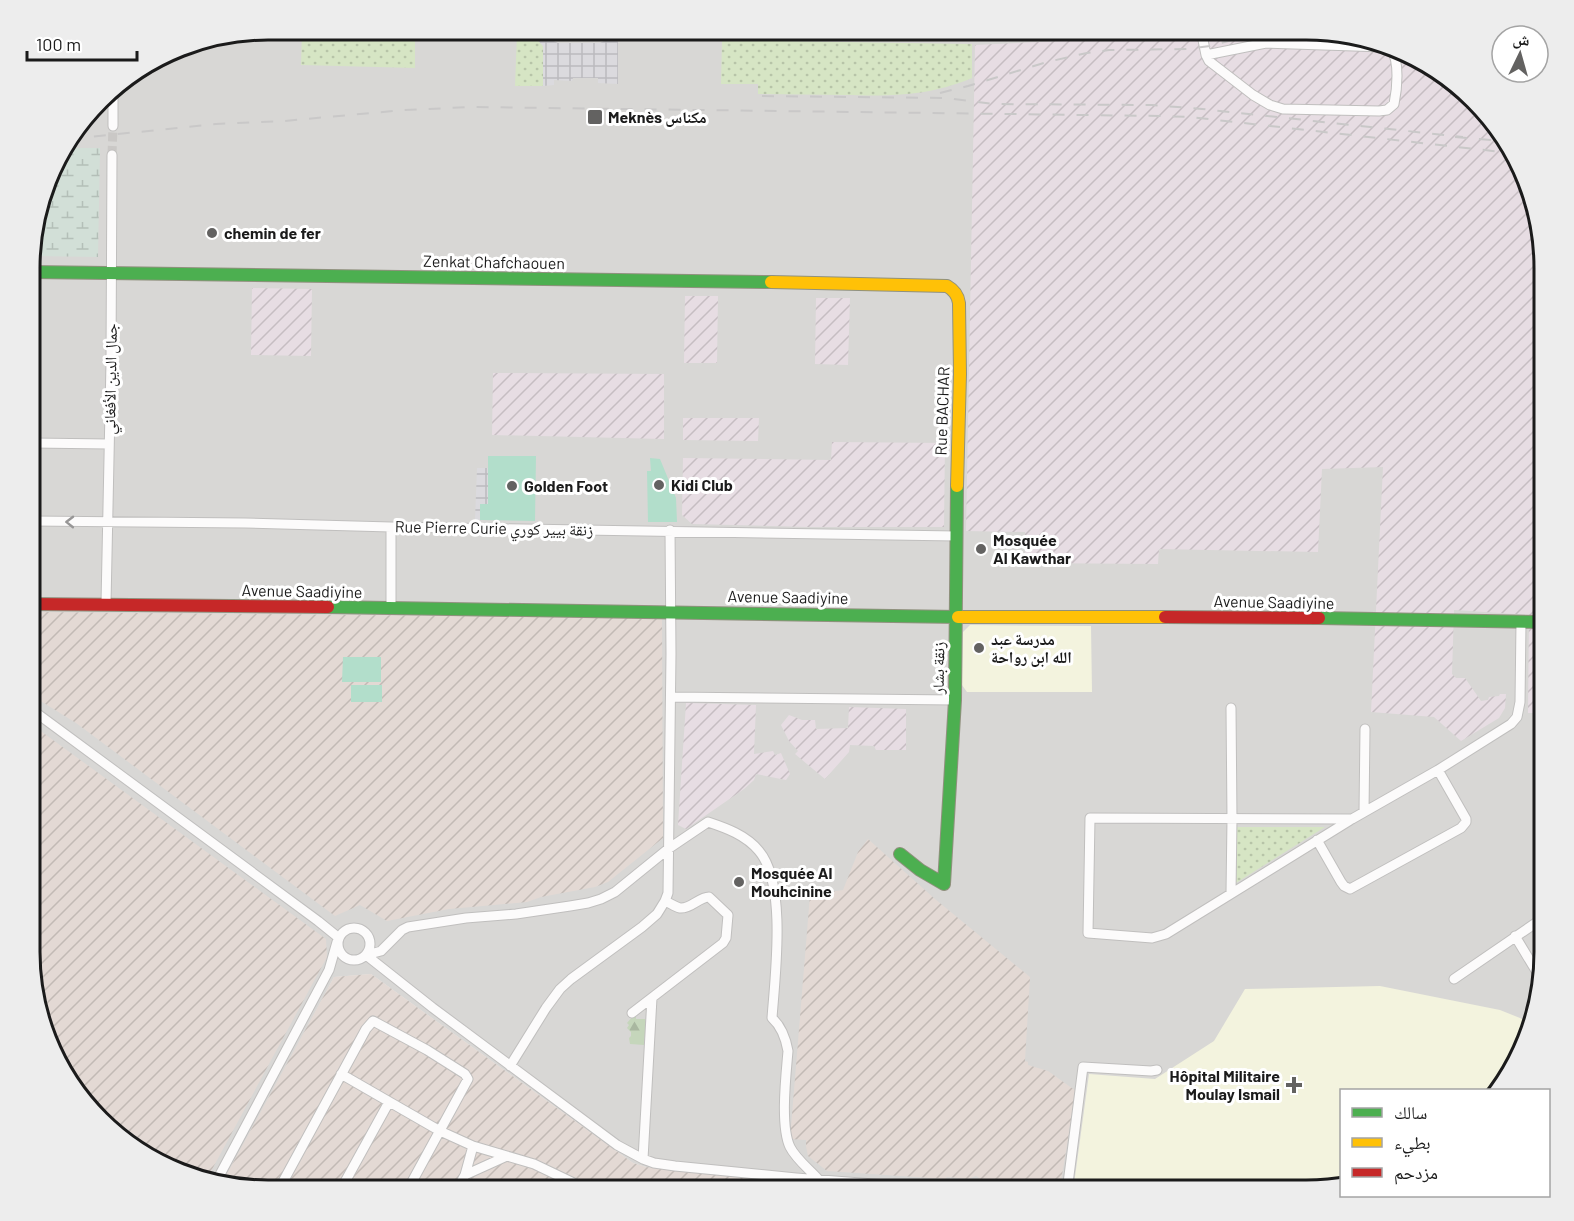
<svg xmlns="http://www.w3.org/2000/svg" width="1574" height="1221" font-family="Barlow,'Noto Naskh Arabic',sans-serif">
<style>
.residential{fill:#d8d7d5}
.industrial{fill:url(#industrial-furrows)}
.education{fill:#f3f3de}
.military{fill:url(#military-furrows)}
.grass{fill:url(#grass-dots)}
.forest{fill:url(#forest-firs)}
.wetland{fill:url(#wetland-marsh)}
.pitch{fill:#b2decb}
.plaza{fill:url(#plaza-grid)}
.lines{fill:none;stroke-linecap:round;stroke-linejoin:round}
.street-tunnel{stroke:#cac8c6;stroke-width:9;stroke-dasharray:9 4.5;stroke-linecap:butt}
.street-casing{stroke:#c0bfbe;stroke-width:11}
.fast-casing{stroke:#90917e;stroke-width:14}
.slow-casing{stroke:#90917e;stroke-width:14}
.jam-casing{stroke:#90917e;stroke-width:14}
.street{stroke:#fcfbfb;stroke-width:9}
.fast{stroke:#4caf50;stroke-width:12}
.slow{stroke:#ffc107;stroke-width:12}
.jam{stroke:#c62828;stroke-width:12}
.rail{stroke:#c9c8c8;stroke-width:2;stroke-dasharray:12 12;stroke-linecap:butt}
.oneway{stroke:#979696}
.poi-dot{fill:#636261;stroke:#fff;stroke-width:2}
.labels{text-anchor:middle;stroke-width:6;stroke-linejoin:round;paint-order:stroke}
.poi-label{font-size:16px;font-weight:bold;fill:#1b1b1b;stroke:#fff;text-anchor:start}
.street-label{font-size:16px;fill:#1b1b1b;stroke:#fff}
.rim{fill:none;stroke:#1b1b1b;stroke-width:3}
</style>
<defs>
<pattern id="industrial-furrows" width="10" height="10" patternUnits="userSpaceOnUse" patternTransform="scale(1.5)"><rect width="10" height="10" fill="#e7dde3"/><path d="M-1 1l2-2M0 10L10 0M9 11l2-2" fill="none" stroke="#c6bdc2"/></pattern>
<pattern id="military-furrows" width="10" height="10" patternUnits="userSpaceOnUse" patternTransform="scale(1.5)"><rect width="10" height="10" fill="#e3d9d4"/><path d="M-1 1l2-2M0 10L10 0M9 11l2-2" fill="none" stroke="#c2bab5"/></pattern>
<pattern id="grass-dots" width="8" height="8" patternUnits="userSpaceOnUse" patternTransform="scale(1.5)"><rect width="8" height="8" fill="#d6e5c4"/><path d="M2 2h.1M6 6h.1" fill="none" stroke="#b7c4a8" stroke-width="1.8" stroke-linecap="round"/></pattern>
<pattern id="forest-firs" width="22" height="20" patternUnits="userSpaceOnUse" patternTransform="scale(1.5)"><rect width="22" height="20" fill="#c5d6bb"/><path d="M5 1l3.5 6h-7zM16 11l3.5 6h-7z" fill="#a9b7a0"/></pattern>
<pattern id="wetland-marsh" width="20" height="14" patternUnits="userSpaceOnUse" patternTransform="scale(1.5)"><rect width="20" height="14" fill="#d2dfd7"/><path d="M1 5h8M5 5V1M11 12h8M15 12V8" fill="none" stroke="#b4bfb8"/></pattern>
<pattern id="plaza-grid" width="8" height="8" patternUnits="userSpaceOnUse" patternTransform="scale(1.5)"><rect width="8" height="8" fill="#dbdade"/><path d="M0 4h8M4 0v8" fill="none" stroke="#bbbabe"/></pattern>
</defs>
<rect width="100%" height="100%" fill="#e9e7e4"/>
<path class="residential" d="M268 30H1321L1396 48 1463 89 1520 163 1544 268 1543 968 1526 1044 1497 1090H1342L1341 1184 1305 1191H884L749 1179 646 1167 633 1163 371 974 334 977 224 1184 177 1173 111 1132 54 1058 31 968 32 237 62 150 112 89 192 43Z"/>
<path class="industrial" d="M1215 30H1321L1396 48 1463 89 1520 163 1544 268V713H1528L1529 615 1454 610 1452 674 1456 678H1465L1481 701 1488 700 1489 697 1499 696 1500 694H1506L1505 708 1499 718 1461 741 1434 717 1371 712 1383 467 1322 469 1318 552 1159 549 1158 564 1025 563V532L966 531 975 45 1214 34Z
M252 288 312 289 311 356 251 355Z
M685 296H718L717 363H684Z
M816 298H850L848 365 815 364Z
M493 373 664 374V439L492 435Z
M683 418H759L758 441 683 440Z
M832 442 945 443 944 527H808L692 524 682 515 683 458 831 460Z
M686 703 756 705 754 754 773 751 775 755 781 753 790 774 786 780 756 774 754 780 744 789 686 829 678 825Z
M849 707 906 709V750H876L874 746 850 745 849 752 825 779 795 754 798 751 789 741 781 725 789 715 802 720H815L816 729 848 728Z"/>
<path class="education" d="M970 625 1091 626 1092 692H967L962 685 963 632Z
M1380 986 1500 1010 1520 1018 1531 1024 1526 1044 1497 1090H1342L1341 1184 1305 1191H1212L1167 1186 1162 1190 1074 1184 1089 1074 1155 1079 1214 1041 1245 989Z"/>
<path class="military" d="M31 612 662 618 663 838 608 882 595 887 541 897 527 902 449 909 387 921 360 905 335 916 76 723 31 695Z
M31 724 326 939 327 957 209 1175 197 1177 190 1176 86 1099 54 1058 31 968Z
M868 839 935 899 1030 977 1025 1061 1028 1062V1065L1048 1071 1076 1091 1060 1187 984 1181 976 1176 968 1179 947 1177 945 1179 827 1171 808 1156 806 1146V1140L790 1139 810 895 843 890 858 852Z
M371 974 633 1163 646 1167 883 1191H253L222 1183 334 977Z"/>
<path class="grass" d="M564 30H596V32L594 36 567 35 564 34Z
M302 31 415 33V68L301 65Z
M517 34H532L543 46V86H515Z
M722 40 972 44V78C926 97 891 96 843 95 814 95 786 94 758 94V84H721Z
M1237 827H1325L1236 883Z"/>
<path class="forest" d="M633 1016H636V1019H645L648 1027 645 1033 644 1045 630 1044 629 1038 631 1036V1032L627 1028 629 1025 627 1023Z"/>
<path class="wetland" d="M63 148H100L98 257 32 256V237Z"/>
<path class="pitch" d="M488 456H536L535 521 480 520V504H488Z
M650 458 660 459 676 498 677 522H648L647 471H651Z
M343 657H381V682H342Z
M351 685H382V702H351Z"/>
<path class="plaza" d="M532 34H545L551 40 558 43H600L614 36 618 42V84L598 83V78H573L572 81 554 80V85L543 86V46Z
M477 468H488V504H480V520H475Z"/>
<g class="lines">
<path class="street-tunnel" d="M112 155 113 126"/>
<g class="street-casing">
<path id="street" d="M1201 30 1206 55 1209 61 1253 95 1270 105 1283 109 1379 111 1387 110 1394 104C1397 90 1400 61 1391 49L1384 47 1266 43 1206 55
M113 126V88
M32 443 109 444
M31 521 245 523 391 527 956 536
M106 604 111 361 112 155
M391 609V527
M671 697 955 700
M31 709 318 921 339 938
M1364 812 1365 729
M1352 819 1090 818 1088 933 1152 938 1166 934 1352 819 1438 770 1511 724 1517 717 1520 702 1521 622
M1317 840 1341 882 1344 886 1350 889 1461 828 1466 822V819L1438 770
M1231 893 1232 819 1231 708
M338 944a16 16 0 1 1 32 0a16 16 0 1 1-32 0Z
M1515 936 1541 979
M366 955 381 951 402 930 408 927 466 918 516 914 570 906 588 903 601 899 615 892 668 849 708 822C726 828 746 835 759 851 787 884 775 976 772 1018 781 1026 786 1040 788 1051 786 1075 780 1126 790 1147 796 1159 809 1169 818 1179
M366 955 433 1008 617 1145 643 1159 654 1163 675 1166 796 1178 964 1191
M1454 979 1543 918
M632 1013 723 943 726 938 728 915 709 897C699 897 691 909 680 908 675 907 670 903 665 901
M510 1066 546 1008 560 989 571 979 642 927 657 914 665 901 668 893 671 654 670 530
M341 1074 440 1131 473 1146 534 1164 580 1186 588 1191
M108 1128 122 1138
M643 1159 652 998
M465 1175 507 1156
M216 1182 329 970 337 942
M278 1191 366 1029 373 1021 375 1022 427 1050 465 1074 468 1079 407 1191
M340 1191 389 1102
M456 1191 465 1175 473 1146
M1067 1191 1083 1067 1151 1071 1157 1070"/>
</g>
<g class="fast-casing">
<path id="fast" d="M32 272 771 282
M328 607 958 617
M1319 618 1544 622
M900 854 920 870 944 884 955 700 957 486"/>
</g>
<g class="slow-casing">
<path id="slow" d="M771 282 947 286C954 290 958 295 959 303L960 374 957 486
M958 617H1165"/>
</g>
<g class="jam-casing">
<path id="jam" d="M31 604 328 607
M1165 617 1319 618"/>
</g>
<use href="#street" class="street"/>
<use href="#fast" class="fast"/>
<use href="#slow" class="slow"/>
<use href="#jam" class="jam"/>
<path class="rail" d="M940 93 968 86 1047 62 1087 53 1109 50 1188 49 1210 46 1269 30
M762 96 946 98 993 104 1152 105 1202 109 1463 137
M1455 137 1503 141
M70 139 216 124 284 121 404 110 472 107 1160 116 1190 117 1511 153"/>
</g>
<defs><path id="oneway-chevron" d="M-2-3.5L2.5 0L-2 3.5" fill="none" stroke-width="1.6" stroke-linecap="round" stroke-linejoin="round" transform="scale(1.5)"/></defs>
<use class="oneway" href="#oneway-chevron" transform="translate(70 522) rotate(-179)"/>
<g class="poi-dot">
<rect x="587" y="109" width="16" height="16" rx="3"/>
<circle cx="212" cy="233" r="6"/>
<circle cx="659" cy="485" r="6"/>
<circle cx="512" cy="486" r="6"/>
<circle cx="981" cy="549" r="6"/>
<circle cx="979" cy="648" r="6"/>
<circle cx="739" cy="882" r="6"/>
<path d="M1291 1076h6v6h6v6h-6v6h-6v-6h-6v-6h6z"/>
</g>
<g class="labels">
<g class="poi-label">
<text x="608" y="123">Meknès مكناس</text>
<text x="224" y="239">chemin de fer</text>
<text x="671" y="491">Kidi Club</text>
<text x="524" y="492">Golden Foot</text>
<text x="993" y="546">Mosquée<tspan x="993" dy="18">Al Kawthar</tspan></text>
<text x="991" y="645">مدرسة عبد<tspan x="991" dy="18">الله ابن رواحة</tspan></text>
<text x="751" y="879">Mosquée Al<tspan x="751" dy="18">Mouhcinine</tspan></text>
<text x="1280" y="1082" text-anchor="end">Hôpital Militaire<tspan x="1280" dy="18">Moulay Ismail</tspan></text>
</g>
<g class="street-label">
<text transform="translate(494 262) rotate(1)" y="6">Zenkat Chafchaouen</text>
<text transform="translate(110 379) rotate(-89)" y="6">جمال الدين الأفغاني</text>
<text transform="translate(942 411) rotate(-88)" y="6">Rue BACHAR</text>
<text transform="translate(494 528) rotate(1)" y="6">Rue Pierre Curie زنقة بيير كوري</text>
<text transform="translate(302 591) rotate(1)" y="6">Avenue Saadiyine</text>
<text transform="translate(788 597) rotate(1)" y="6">Avenue Saadiyine</text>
<text transform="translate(1274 602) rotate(1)" y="6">Avenue Saadiyine</text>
<text transform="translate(938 668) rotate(-89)" y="6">زنقة بشار</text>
</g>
</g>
<path d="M0 0H1574V1221H0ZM268 40H1306A228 228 0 0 1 1534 268V952A228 228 0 0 1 1306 1180H268A228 228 0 0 1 40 952V268A228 228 0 0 1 268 40Z" fill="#ededed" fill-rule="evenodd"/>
<path class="rim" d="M268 40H1306A228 228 0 0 1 1534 268V952A228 228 0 0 1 1306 1180H268A228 228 0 0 1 40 952V268A228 228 0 0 1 268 40Z"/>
<rect x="1340" y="1089" width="210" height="108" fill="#ffffff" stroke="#a4a4a4" stroke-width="1.5"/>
<rect x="1352" y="1108" width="30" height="9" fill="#4caf50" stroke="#a4a4a4" stroke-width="1.5"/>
<text x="1394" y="1119" font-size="18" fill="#1b1b1b">سالك</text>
<rect x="1352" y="1138" width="30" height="9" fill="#ffc107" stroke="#a4a4a4" stroke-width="1.5"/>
<text x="1394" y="1149" font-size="18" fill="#1b1b1b">بطيء</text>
<rect x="1352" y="1168" width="30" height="9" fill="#c62828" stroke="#a4a4a4" stroke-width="1.5"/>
<text x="1394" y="1179" font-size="18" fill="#1b1b1b">مزدحم</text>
<g transform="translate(1520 54) rotate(5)"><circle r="28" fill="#ffffff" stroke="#a4a4a4" stroke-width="1.5"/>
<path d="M0-4.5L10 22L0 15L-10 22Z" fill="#636261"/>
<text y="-9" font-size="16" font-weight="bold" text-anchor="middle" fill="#1b1b1b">ش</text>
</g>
<path d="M27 51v9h110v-9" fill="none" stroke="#1b1b1b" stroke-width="3"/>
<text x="36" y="51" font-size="18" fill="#1b1b1b" stroke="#ffffff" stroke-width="4.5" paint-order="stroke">100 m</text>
</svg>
